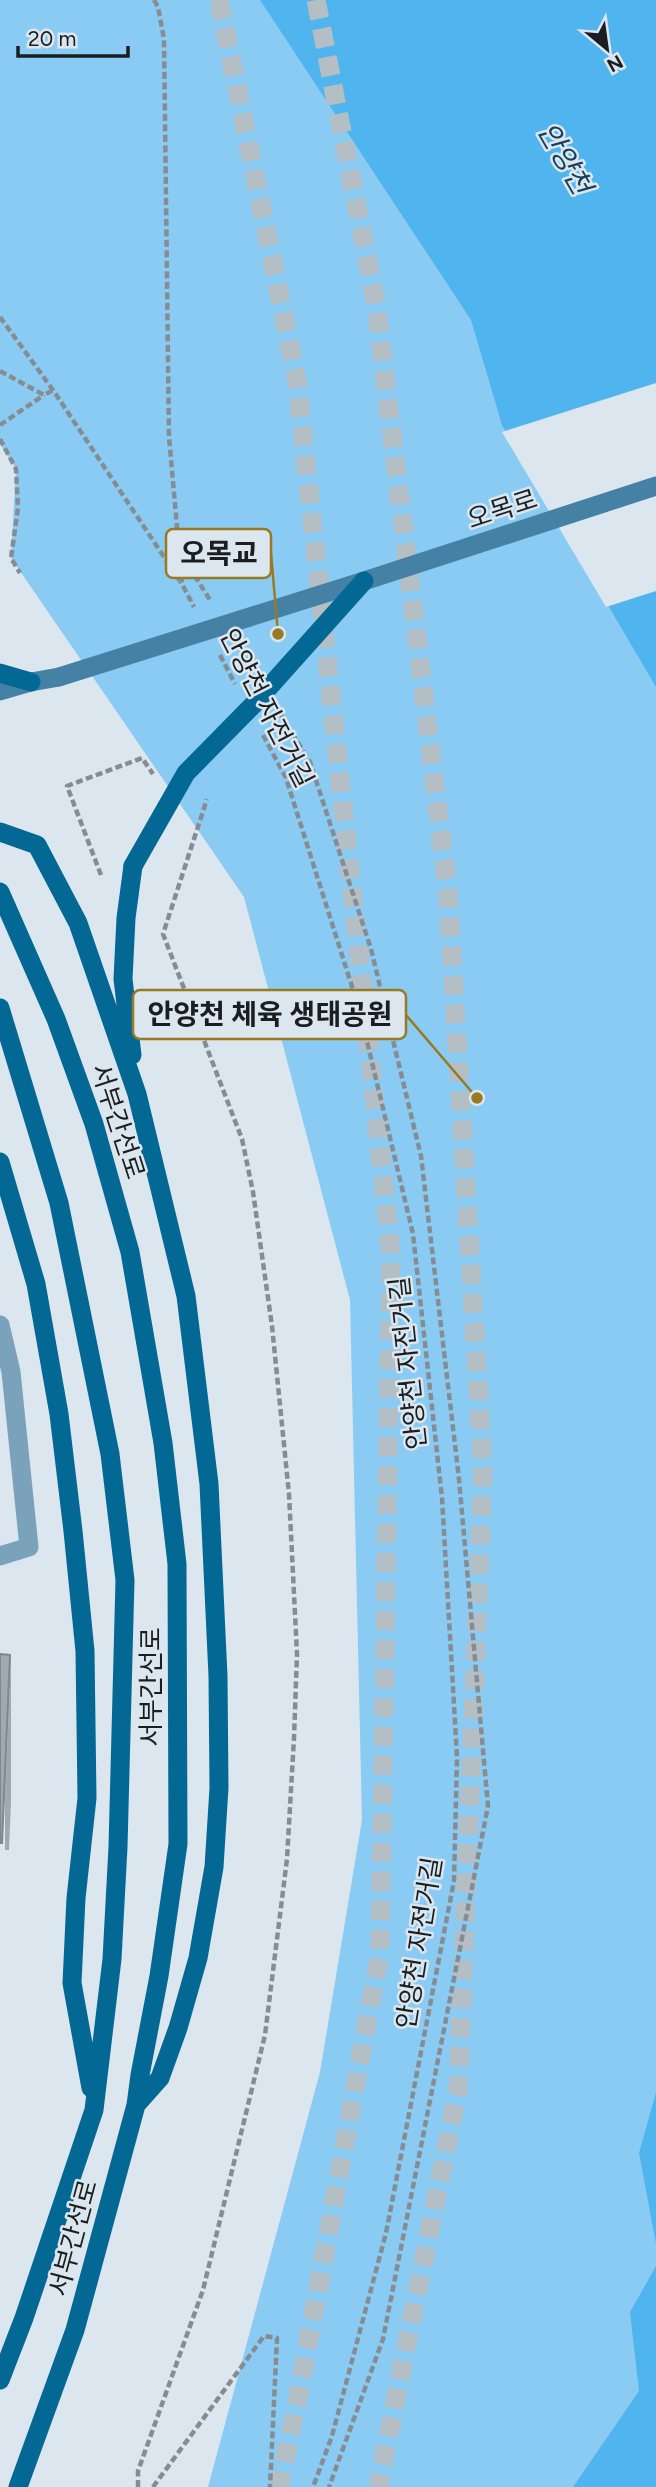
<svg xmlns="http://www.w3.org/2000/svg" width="656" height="2487" font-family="Figtree,'Noto Sans KR',sans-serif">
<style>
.green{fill:#8acbf4}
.water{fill:#50b5ee}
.pier{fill:#dbe6ee}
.building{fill:#9ea9b0;stroke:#7e888f;stroke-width:2;filter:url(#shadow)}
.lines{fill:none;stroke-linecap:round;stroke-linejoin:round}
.trunk-tunnel{stroke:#b4bec5;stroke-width:19;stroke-dasharray:19 10;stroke-linecap:butt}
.path{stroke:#858d92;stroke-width:4.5;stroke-dasharray:7 3.5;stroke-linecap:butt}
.minor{stroke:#7ba2bb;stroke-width:19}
.secondary{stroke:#4481a5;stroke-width:19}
.primary{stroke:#046895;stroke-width:19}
.secondary-bridge{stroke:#4481a5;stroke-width:19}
.primary-bridge{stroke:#046895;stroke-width:19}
.labels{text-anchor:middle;stroke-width:5;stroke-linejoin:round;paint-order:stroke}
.street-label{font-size:26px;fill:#1a1e21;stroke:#dbe6ee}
.water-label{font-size:28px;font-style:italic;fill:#164058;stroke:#dbe6ee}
.leader{fill:none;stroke:#9a7923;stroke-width:2.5}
.callout-dot{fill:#9a7923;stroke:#dbe6ee;stroke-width:2.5}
.callout{fill:#dbe6ee;stroke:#9a7923;stroke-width:2.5}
.callout-label{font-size:28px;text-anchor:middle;font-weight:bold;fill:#1a1e21}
</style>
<defs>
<filter id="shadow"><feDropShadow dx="6" dy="6" stdDeviation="0" flood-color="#0004"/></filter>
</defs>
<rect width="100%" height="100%" fill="#dbe6ee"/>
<path class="green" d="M0 0H656V2487H208L320 2072 362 1820 350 1300 244 897 11 558 16 469 0 444Z"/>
<path class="water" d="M260 0H656V687L502 425 471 320Z
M656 2092V2244L639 2153Z
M656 2266V2487H573L639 2391 630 2312Z"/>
<path class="pier" d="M656 383V591L606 607 502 432Z"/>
<path class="building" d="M0 1654 10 1655 2 1843H0Z"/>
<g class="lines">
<path class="trunk-tunnel" d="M219 0 297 381 391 1253 380 1952 298 2398 279 2487
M316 0 376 304 448 893 483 1471 458 2090 378 2487"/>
<path class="path" d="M154 0 158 7 164 39 169 437 182 583
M0 317 53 390 182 584 194 607
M0 371 44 395 53 390
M0 425 44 395
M0 439 16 469 18 508 11 558 20 573
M178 549 210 600
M240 649 250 666
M220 655 235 684
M281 715 310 762 371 949 421 1156 459 1479 488 1806 383 2339 329 2487
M263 735 286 778 360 1012 413 1234 442 1498 457 1757 454 1881 386 2233 332 2436 313 2487
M101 875 67 786 142 758 153 774
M138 2487V2471L203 2290 265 2035 287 1859 294 1738 297 1654 289 1494 272 1326 253 1192 242 1139 163 934 207 799
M153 2487 264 2336 277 2338 270 2487"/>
<path class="minor" d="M0 1325 11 1372 29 1547 0 1556"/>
<path class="secondary" d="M0 691 31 682 59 677"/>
<path class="primary" d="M0 673 31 682
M0 832 37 845 78 923 137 1094 186 1296 209 1484 218 1676 219 1788 214 1867 198 1958 178 2028 160 2078 136 2105
M0 892 56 1019 94 1124 130 1252 163 1443 177 1564 178 1844 159 1976 140 2075 136 2105 75 2330 18 2487
M0 1008 59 1203 110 1454 125 1580 118 1847 112 1959 94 2110 24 2318 0 2380
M132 1055 123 979 126 918 133 866
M0 1162 36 1284 59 1414 73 1531 85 1651 87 1798 76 1898 72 1983 91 2088"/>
<path class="secondary-bridge" d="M59 677 364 581 656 486"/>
<path class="primary-bridge" d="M133 866 186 773 254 704 364 581"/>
</g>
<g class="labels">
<g class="street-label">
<text transform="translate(502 509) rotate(-18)" y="9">오목로</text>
<text transform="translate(267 708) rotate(63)" y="9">안양천 자전거길</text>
<text transform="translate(118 1121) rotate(72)" y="9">서부간선로</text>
<text transform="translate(408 1363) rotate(-96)" y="9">안양천 자전거길</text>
<text transform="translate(151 1687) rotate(-90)" y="9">서부간선로</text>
<text transform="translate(419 1943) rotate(-81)" y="9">안양천 자전거길</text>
<text transform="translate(73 2238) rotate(-75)" y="9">서부간선로</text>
</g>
<g class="water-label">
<text transform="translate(565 158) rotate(60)" y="10">안양천</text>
</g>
</g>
<path class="leader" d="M278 634L271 553M477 1098L406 1015"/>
<g class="callout-dot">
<circle cx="278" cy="634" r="7"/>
<circle cx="477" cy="1098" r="7"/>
</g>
<g class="callout">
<rect x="166" y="529" width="105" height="49" rx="7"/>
<rect x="133" y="990" width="273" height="49" rx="7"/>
</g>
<g class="callout-label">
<text x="219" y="563">오목교</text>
<text x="270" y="1024">안양천 체육 생태공원</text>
</g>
<g transform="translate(607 49) rotate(151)" stroke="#dbe6ee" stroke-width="5" paint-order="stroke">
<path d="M0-5L12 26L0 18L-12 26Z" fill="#1a1e21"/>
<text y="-10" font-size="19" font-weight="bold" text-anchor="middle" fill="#1a1e21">N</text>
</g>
<path d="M18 46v10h110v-10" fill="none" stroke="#1a1e21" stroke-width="3.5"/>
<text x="28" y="46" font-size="21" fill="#1a1e21" stroke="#dbe6ee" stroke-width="5" paint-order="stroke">20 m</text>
</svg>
